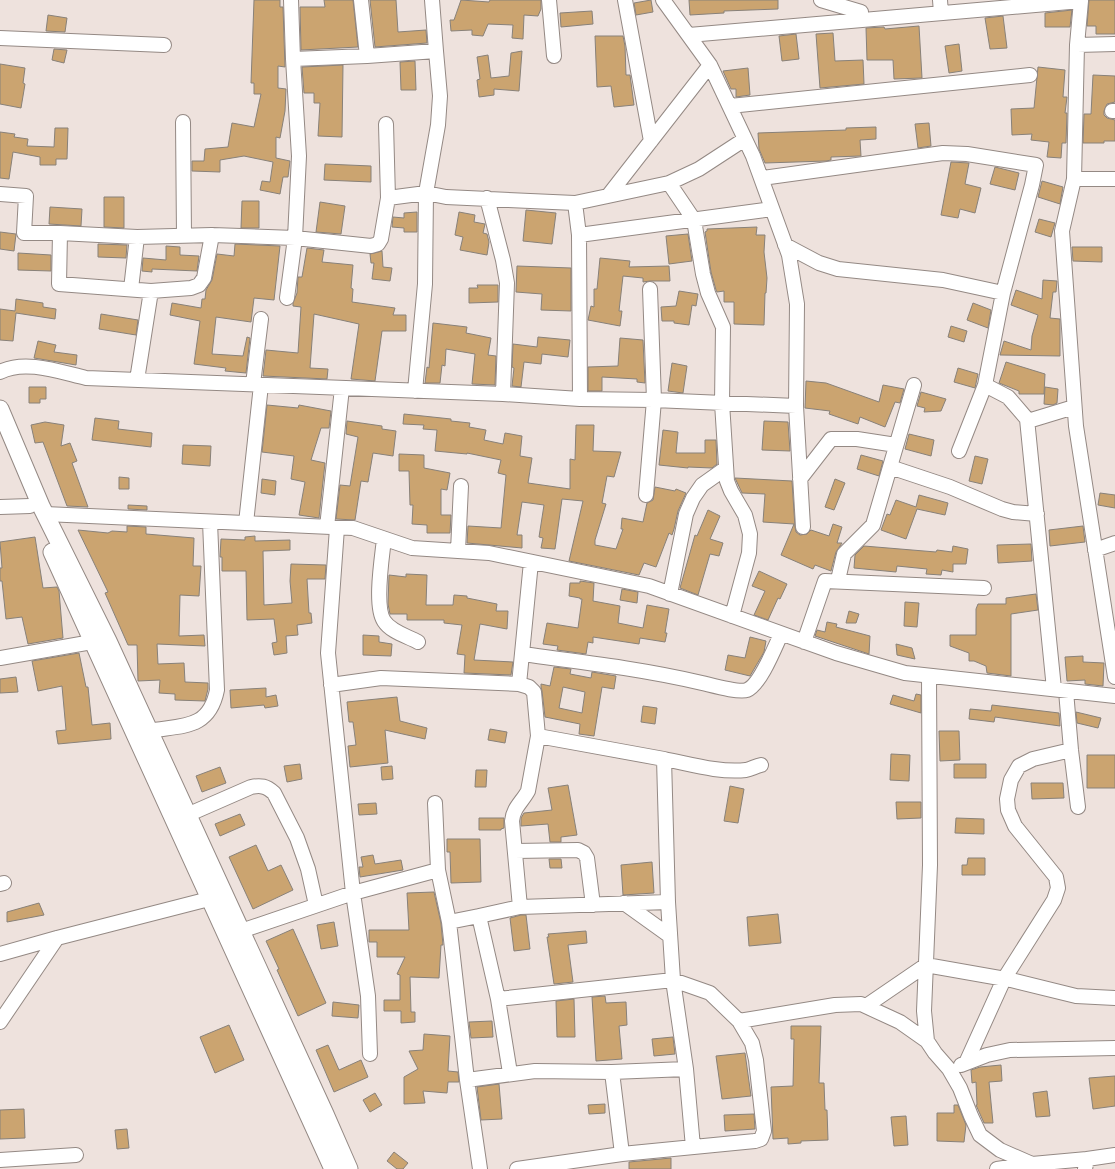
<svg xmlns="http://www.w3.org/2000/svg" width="1115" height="1169" font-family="Merriweather,serif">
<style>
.building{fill:#cba470;stroke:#888179;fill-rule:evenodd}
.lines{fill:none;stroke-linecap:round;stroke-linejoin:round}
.minor-casing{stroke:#948984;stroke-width:16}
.major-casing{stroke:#948984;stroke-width:19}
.minor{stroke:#fff;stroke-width:14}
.major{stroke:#fff;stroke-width:17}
</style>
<rect width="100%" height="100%" fill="#eee2dd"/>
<path class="building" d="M254 0H280V7H283L285 67 278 66V88L286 89 285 111 280 138 276 137V158L290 161 288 177H283L280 194 260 190 262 181 270 182 273 162 244 156 220 160V172L192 171V161H204L205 149 228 147 232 123 254 127 261 94H254V83H251Z
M324 0H353L358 47 301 50 300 7H325Z
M370 0H396L398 32 426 30 427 43 375 47Z
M461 0 489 2 490 0H541V9L538 16 524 15 523 39 512 38 513 25 488 24 483 36 472 35V30L451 31 450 20H454Z
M651 0 653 12 636 15 634 3Z
M689 0H778V9L724 11V13L690 15Z
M1089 0H1115V34H1096V26H1087Z
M1072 10 1070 27H1045V13Z
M592 11 593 24 561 27 560 13Z
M48 15 67 18 65 32 46 31Z
M1003 16 1007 48 990 49 985 18Z
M919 26 922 78 894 79 893 60H867L866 28 884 27 885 29Z
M833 33 835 61 863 60 864 84 820 88 816 34Z
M796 34 799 59 782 61 779 36Z
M595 36H623L625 46 626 75H630L634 105 614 107 611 86 597 87Z
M959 44 962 71 949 73 945 46Z
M54 49 67 50 64 63 52 60Z
M522 51 519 91 494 89V95L479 97 477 80 480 79 477 57 488 55 491 78 509 76 511 53Z
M415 61 416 90H401L400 62Z
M0 64 25 68 23 83 25 84 21 108 0 104Z
M343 65 342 137 318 136 320 103H314V93H304L302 67Z
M1038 67 1065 70 1063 97H1067L1065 113H1067L1066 143H1062L1061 158 1047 157 1049 142 1031 140 1032 134 1012 135 1011 109 1034 108Z
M748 68 750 95 736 97V89H731L723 71Z
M1093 75 1115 76V102L1107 104 1104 111V115L1107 118 1115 120V141H1104V143H1083L1084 114H1091Z
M929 123 931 146 918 148 915 124Z
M876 127V139L860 140 861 156 831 157V160L826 161 765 163 759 149 758 133 846 130V128Z
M55 128H68L67 159H56V165H40V157L13 152 9 179 0 178V132L15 134 14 137 28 139 27 146 54 147Z
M951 162 969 163 965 184 981 188 975 213 960 209 958 218 941 215Z
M325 164 371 166V182L324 180Z
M995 167 1019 173 1015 190 990 184Z
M1042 181 1063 187 1060 204 1038 197Z
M104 197H124V228L104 227Z
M242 201H259V228H241Z
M320 202 345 206 341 234 316 232Z
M50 207 82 209 81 226 49 224Z
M526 210 556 213 552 244 523 241Z
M417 212V232H404V228L392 227 393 217 404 218V213Z
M459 212 475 215 474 222 485 224 483 233 487 234 489 242 487 255 460 250 463 237 455 235Z
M1039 219 1055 223 1051 237 1035 232Z
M757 227 756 235H765L764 252 767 278 766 293H765L764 325 734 324V302H724V291L717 292 716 290 711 272 705 232 707 231V229Z
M0 232 16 234 14 251 0 249Z
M688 234 692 261 669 264 666 236Z
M98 244 127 245 126 258 98 257Z
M235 244 280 246 274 300 254 298 251 322 216 317 212 354 243 356 247 337 250 338 246 373 225 371 226 368 194 364 200 321 170 315 172 303 201 308 202 299H205L206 290 212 280 217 254 234 256Z
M166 246 180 247V255L199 256 197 271 152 269V272L142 271 143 258 166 260Z
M1072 247H1102V262L1073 261Z
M307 248 324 250 322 262 353 265 351 288 353 289 352 302 395 308 393 315H406V331H382L375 381 351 379 359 324 314 314 310 368 328 369 327 379 263 376 266 350 298 353 301 307 293 306V303L297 293 298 277H302Z
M382 251 383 267 392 268 390 281 372 279 374 263H371L370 254Z
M18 253 51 255V271L18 270Z
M600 258 630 261 629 267 669 266 670 281H650L643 282V278L623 276 619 311H622L620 326 588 320 591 306 594 307V289H597Z
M517 266 571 268V311L541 310 542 294 516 292Z
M1043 280 1057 281 1056 292H1053L1050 318 1060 319V356L1000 355 1004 341 1031 350 1032 336 1038 315 1011 305 1016 290 1042 299Z
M477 285H498V302L469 303V288H478Z
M679 291 698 294 696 306 692 305 689 325 674 323V321H662L661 307 676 306Z
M16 299 43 303V307L56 309 55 319 16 313 13 341 0 340V309L15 311Z
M973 303 991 310 988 328 967 320Z
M101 314 138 320 136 335 99 329Z
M433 323 467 327 466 333 491 338 488 355 496 356 495 385 472 384 475 354 446 349 445 366 442 365 440 383H425L427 367 429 368Z
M951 326 967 331 964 342 948 337Z
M538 337 570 340 568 357 542 354 541 364 524 362 521 387 512 386 514 368 512 367 513 344 537 347Z
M620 338 643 340 645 383 637 382V379L602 377V391H588V367L618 366Z
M38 341 56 345 54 352 77 355 76 365 34 358Z
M1006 362 1045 374 1044 394H1019V391L999 383Z
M672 363 687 366 683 393 668 391Z
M958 368 978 374 975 388 954 382Z
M806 381 826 383 879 402 883 385 904 389 900 403 895 402 885 427 860 417 858 424 829 414 830 411 805 408Z
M29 387H46V399H40V403H29Z
M1045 387 1058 389 1057 403 1053 405 1044 404Z
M921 392 946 399 941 411 924 412 925 408 917 406Z
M267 405 298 408 299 405 331 411 329 428H321L311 460 325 463 319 518 299 515 305 482 291 479 294 456 262 452Z
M404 414 451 419V421L470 423 469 427 486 430 484 440 503 444 505 433 522 436 520 456 532 458 528 483 570 489V459L575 460 576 425H594L593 451 621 452 614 477 607 476 602 503 606 504 595 540V545L616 549 623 529H621L622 518 643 522 647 503 653 500 655 487 675 491 676 489 686 493 678 511 674 529 672 535 669 533 656 567 644 563 639 575 569 561 583 501 562 499 555 549 541 548 543 538 539 537 544 505 522 502 517 535H522V548L467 543 468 526 501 528 506 475 498 473 501 460 467 453V454L435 451 437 430 423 429 424 425 403 424Z
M95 418 119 421 118 429 152 433 151 447 92 440Z
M347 421 382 426V429L396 431 393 456 373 453 368 482 361 481 355 520 336 519 340 485 350 486 358 437 346 434Z
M764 421 788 422 790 451 762 450Z
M45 422 64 425 61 446 70 443 77 461 72 463 88 507 67 506 43 442 35 443 31 425Z
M663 430 678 432 676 453H705V440H716L717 464 712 468 688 467V468L659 465Z
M909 434 934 440 931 456 905 449Z
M183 445 211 446 210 466 182 464Z
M399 454 424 455V468L450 473 447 490 441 489V515H451L450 533H427V525L412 524 413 505H410L409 471H399Z
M861 455 883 461 879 476 857 469Z
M975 456 988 459 982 484 969 481Z
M119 477 129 478V489H119Z
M735 478 792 481 795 527 796 532 800 535 807 534 811 530 829 536 833 524 842 527 837 543H842L836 552 831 571 815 565 813 569 781 555 794 524 763 522 765 494 742 493Z
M262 479 276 481 275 495 261 493Z
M835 479 845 483 834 510 825 507Z
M1100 493 1115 495V508L1098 505Z
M919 495 948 503 945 515 917 509 906 539 881 530 887 514 890 515 896 500 916 507Z
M128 505 147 506V510L128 509Z
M708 510 720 516 710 539 723 543 719 556 710 554 698 595 680 588 695 535 697 536Z
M127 526 146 527V534L194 538 193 566H201L199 596 180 595 179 636 204 635 205 646 157 644 158 664 184 663 185 682 208 683V689L205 701 175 700V694L159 693 160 680 138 681 137 645H128L105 593 108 592 78 530 108 533 112 531 127 532Z
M1083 526 1085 542 1050 546 1049 530Z
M255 536V541L290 540V550L263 551 264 605 292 603 290 581 291 564 326 565 325 579H307L309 613H311L312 623 297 625 298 635 286 636 287 653 274 655 272 643 277 642 274 619 247 620 246 571H222V557H220L221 539 245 540V537Z
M35 537 43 588 57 587 59 591 63 638 28 644 22 617 6 619 2 581H0V568H2L0 542Z
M1031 544 1032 561 998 563 997 545Z
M864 546 936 552 937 550 952 552 953 546 968 549 966 564H953V572L942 570 941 575 926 574 927 569 897 566 896 572 854 568 855 555Z
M759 571 787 584 780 599 778 598 768 620 754 615 765 591 752 586Z
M406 574 427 575 426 605H453L454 595 467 596V598L497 604 496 611H508L507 629 480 624 474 660 513 662 511 675 464 673 465 655 457 654 462 625 444 623V620H407V614H390L388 604 389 575 406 577Z
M580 581 594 583 593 601 620 606 618 623 643 628 647 605 669 609 665 633H667L665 642 640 638 639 644 593 637V643L588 642 586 654 557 650 558 646 543 644 547 623 578 628 582 599H580V598L569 596 570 583H580Z
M622 589 638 592 637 603 620 600Z
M1036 594 1038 610 1011 614V676L987 673 986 666 974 661H969V653L950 646V635H976V609L978 604H1006V598Z
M905 602 919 603 917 627 904 626Z
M849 611 859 614 856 623H846Z
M827 622 837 624 836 627 870 636 869 654 815 636 817 630 825 632Z
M363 635 379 636V642L392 644 391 656 363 655Z
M750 637 766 641 764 652 750 676 725 670 728 655 745 658Z
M896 644 912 648 915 659 897 655Z
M79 653 86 687H88L92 725 110 723 111 739 58 744 56 731 66 730 62 686 38 691 32 661Z
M1083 656V662L1104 663 1103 686 1085 684V680L1067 681 1065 657Z
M554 667 571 669 570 674 591 678 592 672 616 676 614 689 602 687 594 736 579 734 580 724 545 717 542 691 541 687V684L550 686ZM563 687 585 692 582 713 559 708Z
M16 677 18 692 0 693V679Z
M266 688V697L276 695 278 706 265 708 264 705 231 708 230 690Z
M916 694 921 695V713L890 704 893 695 914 701Z
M397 697 400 721 427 728 425 739 385 730 388 763 350 767 348 746 356 745 353 722H349L347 702Z
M992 705 1059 713 1060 726 995 717 994 722 969 719 970 709 991 711Z
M643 706 657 708 655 724 641 722Z
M1076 712 1101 718 1098 728 1077 723Z
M490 729 507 732 505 743 488 740Z
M939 731H959L960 760 940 761Z
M891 754 910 755 909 781 890 780Z
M1087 755H1115V788H1087Z
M300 764 302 779 287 782 284 766Z
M954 764H986V778H954Z
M392 766 393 779 382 780 381 767Z
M220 767 226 783 202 792 196 776Z
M476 770H487L486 787H475Z
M1031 783H1063L1064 798 1032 799Z
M568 785 577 835 561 837V842H550L548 824 521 826V818L524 813 552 810 548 788Z
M730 786 744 789 738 823 724 821Z
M896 802H921V818L897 819Z
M376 803 377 814 359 815 358 804Z
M240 814 245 825 220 836 215 824Z
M479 818H504V828L501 829V830H479Z
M956 818 984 819V834L955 833Z
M447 839H480L481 882 451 883 450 852H447Z
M256 845 268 871 281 865 293 890 253 909 229 857Z
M373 855 375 864 401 860 403 870 360 877 359 867H363L361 857Z
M968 858H985V875H962V865H967Z
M549 859H561L562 868H550Z
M652 862 654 893 623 895 621 865Z
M434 892 441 923 443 945H441L439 978 410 977 411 1012H415V1022L401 1023V1011H384V1000H400V975L397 974 405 957H377V942H369V930H409L407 893Z
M39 903 44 915 7 922V912Z
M778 914 781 943 749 946 747 917Z
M521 915H526L530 949 514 951 510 918Z
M334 922 338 946 321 949 317 925Z
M293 929 326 1003 298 1016 277 970 279 969 266 941Z
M586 931 587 943 568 945 573 982 554 984 547 937H549L548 934Z
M605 996 606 1003 626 1002 627 1025 619 1026 622 1059 596 1061 592 997Z
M574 999 575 1037H557L556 1001Z
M333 1002 359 1005 358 1018 332 1016Z
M492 1021 493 1037 471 1038 469 1022Z
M229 1025 244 1060 215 1073 200 1037Z
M791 1026H821L819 1083H824L825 1110H827L828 1140 801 1141V1143L788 1144V1138L773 1139 771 1087 793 1086 794 1039H791Z
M424 1034 450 1036 448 1071 458 1072 459 1082H448L447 1093 423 1091 425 1103 404 1104V1077L418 1069 409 1051 423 1050Z
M673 1037 675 1054 654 1056 652 1039Z
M328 1045 339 1070 361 1060 368 1077 334 1092 316 1050Z
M745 1053 751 1096 722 1099 716 1056Z
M1001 1065 1002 1081 989 1082 993 1123H984L976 1105H977L976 1082 972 1083 971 1070 980 1067Z
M1115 1076V1106L1093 1109 1089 1078Z
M499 1084 502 1119 481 1120 477 1087Z
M1047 1091 1050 1116 1036 1117 1033 1093Z
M375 1093 382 1105 370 1112 363 1100Z
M605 1104V1113L589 1114 588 1105Z
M954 1105H958L966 1125 964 1142 937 1141V1113H954Z
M24 1109 25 1138 0 1139V1110Z
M754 1114 755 1129 725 1131 724 1115Z
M906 1116 908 1145 894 1146 891 1117Z
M127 1129 129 1148 117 1149 115 1130Z
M394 1152 408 1163 403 1169H397L387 1161Z
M671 1158V1169H629V1162Z"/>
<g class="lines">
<g class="minor-casing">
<path id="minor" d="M432 0 436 51
M549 0 554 56
M625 0 651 141
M663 0 710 65 753 156 789 255 797 304 796 406
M821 0 861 12
M940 0 941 13
M689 35 1081 1 1077 45 1074 179 1062 231 1076 426 1115 677
M0 38 164 45
M1077 45 1115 44
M367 56 436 51 440 96 438 125 426 193 388 198
M293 59 367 56 361 0
M730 106 1030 75
M1112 111H1115
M183 122 184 236
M762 178 943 153 967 154 1036 165 1032 185 1003 293 985 385 1008 397 1027 419
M1074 179H1115
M669 183 694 220 703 274 708 293 723 327 722 403 727 481 731 491 745 515 750 534 749 553 732 616
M0 194 26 196 24 233H60L137 237 212 235 295 238 371 246 378 244 381 239 388 198 386 124
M608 196 710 65
M487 198 503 260 507 283 503 394
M575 203 669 183 699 169 745 139
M60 233 59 284 151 291 191 288 199 285 204 278 212 235
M785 245 819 263 838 269 943 280 1003 293
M131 289 137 237
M287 298 295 238 299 156 293 59 291 0
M0 372C25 359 60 372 86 378L503 394 580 399 654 400 796 406 803 527
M137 380 151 291
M253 384 261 319
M415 391 425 284 426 193 446 197 575 203 579 235
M580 399 579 235 772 209
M959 451 985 385
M890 467 950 487 1002 509 1013 512 1037 514
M800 479 831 439H857L896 445
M646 495 654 400 650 289
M0 507 30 506
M45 514 353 528 412 548 489 553 649 586 836 653 905 673 1115 696
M246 523 261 385
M327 527 342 388
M384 539C382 558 374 606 384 621 391 632 407 636 418 642
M1095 550 1115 543
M458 551 461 486
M838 580 844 554 873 525 914 385
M670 594 686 514 693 498 702 485 726 468
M804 642 825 581 984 588
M522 654C582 662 643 669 702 683 711 685 739 693 747 690 760 685 775 647 781 634
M0 658 92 642
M929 676 930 865 924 1011 927 1041 935 1053 949 1069 960 1088 971 1116 980 1135 1000 1150 1032 1164 1087 1159
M519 684 529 687 534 692 538 736 664 759 668 902
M331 685 381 678 519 684 531 562
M1054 689 1027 419 1028 421 1074 407
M1066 691 1071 750 1078 807
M149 731C182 725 209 730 217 690L210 522
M664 759C690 764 719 773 746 770 751 769 756 766 761 765
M435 803 438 870
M187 815 251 787C261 785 266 786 274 793L297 838 308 869 316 905
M515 851 578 850 584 853 587 858 593 905
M0 884 4 883
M624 903 670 936
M520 907 512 821C513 808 522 802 528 791L538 736
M479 916 520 907 668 902 673 980 686 1069 693 1147
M449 922 467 1080 480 1169
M241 931 353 893 328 653 337 528
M0 954 57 938 209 899
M498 999 510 1073
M866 1006 926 965 1011 980 1076 996 1115 998
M739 1021 835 1005 861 1004 900 1022 927 1041
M0 1022 57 938
M370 1054 368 996 353 893 438 870 449 922 479 916 498 999 673 980 710 993 739 1021 752 1043 756 1060 764 1131 761 1139 755 1141 622 1154 517 1169
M966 1063 1004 979 1054 900 1058 888 1056 877 1015 826 1008 810 1007 799 1011 780 1019 766 1033 759 1071 750
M961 1065 987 1055 1010 1050 1115 1048
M467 1080 535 1071 612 1072
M622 1154 612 1072 686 1069
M0 1160 76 1155
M997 1169 1031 1164
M1085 1169 1087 1159 1115 1155"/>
</g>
<g class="major-casing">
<path id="major" d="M0 409 41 506 108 641 325 1114 349 1169
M52 552 333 1169"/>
</g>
<use href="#minor" class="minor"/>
<use href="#major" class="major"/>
</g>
</svg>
